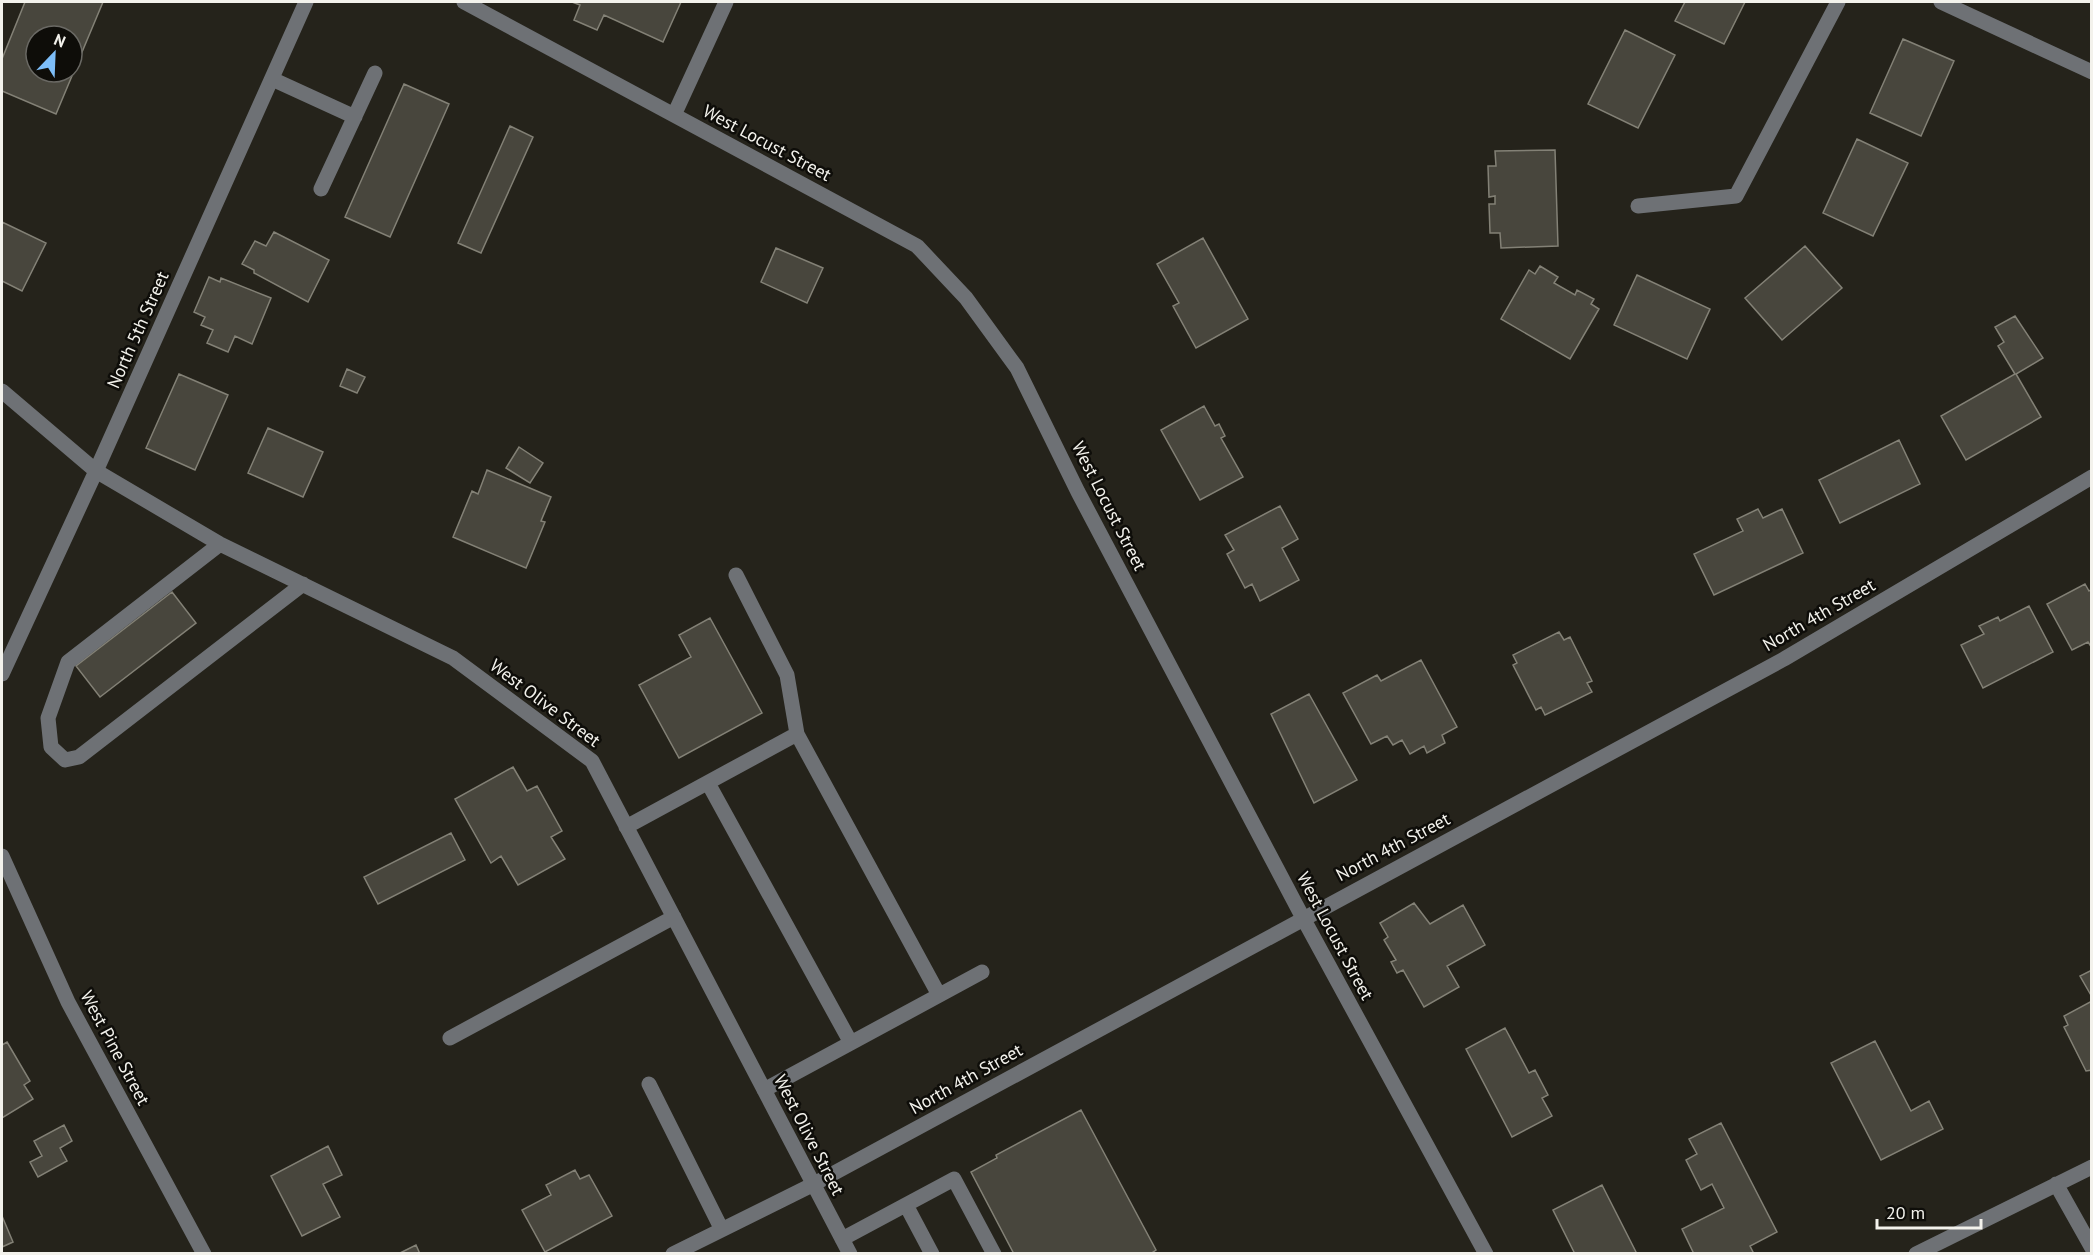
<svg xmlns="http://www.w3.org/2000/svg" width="2093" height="1255" font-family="'PT Sans',sans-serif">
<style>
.building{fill:#48463d;stroke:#838176;stroke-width:1.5;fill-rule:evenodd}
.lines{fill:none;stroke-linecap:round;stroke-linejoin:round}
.minor{stroke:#6e7175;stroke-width:15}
.labels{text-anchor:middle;stroke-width:5;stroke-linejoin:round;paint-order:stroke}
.street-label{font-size:18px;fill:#f3f2ec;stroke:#0e0d09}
</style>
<rect width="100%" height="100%" fill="#25231b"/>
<path class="building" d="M25 2H103L56 114 2 91V59ZM36 36H72V72H36Z
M572 2H681L663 42 604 15 597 30 574 20 580 5Z
M1685 2H1745L1724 44 1675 21Z
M1625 30 1675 55 1638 128 1588 104Z
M1903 39 1954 61 1921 136 1870 113Z
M404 84 449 104 390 237 345 217Z
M510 126 533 137 481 253 458 243Z
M1857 139 1908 163 1873 236 1823 213Z
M1555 150 1558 246 1501 248 1500 233H1490L1489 204H1495V196L1489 197 1488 166H1496L1495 151Z
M2 222 46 243 22 291 2 281Z
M274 232 329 260 308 302 254 273V270L242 264 255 241 266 246Z
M1203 238 1248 319 1196 348 1173 306 1179 303 1157 264Z
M1805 246 1842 288 1782 340 1745 298Z
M776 248 823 268 807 303 761 282Z
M1540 266 1558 277 1554 283 1575 295 1577 290 1594 299 1591 304 1599 309 1570 359 1501 319 1529 270 1535 274Z
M1637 275 1710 309 1687 359 1614 325Z
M209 277 220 282 221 278 271 298 252 344 235 336 228 352 207 343 213 330 201 325 205 317 194 312Z
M2015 316 2043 358 2016 374 2041 417 1966 460 1941 416 2015 374 1998 346 2004 342 1995 327Z
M347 369 365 377 357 393 340 386Z
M179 374 228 395 195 470 146 448Z
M1204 406 1215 426 1219 424 1225 436 1221 438 1243 477 1200 500 1161 430Z
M268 428 323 452 303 497 248 473Z
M1899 440 1920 484 1840 523 1819 480Z
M519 447 543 463 530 483 506 468Z
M487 470 551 497 541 521 545 522 526 568 453 537 472 491 478 494Z
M1280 506 1298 539 1282 548 1299 580 1260 601 1252 584 1245 588 1227 554 1234 550 1225 535Z
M1758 509 1763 518 1782 509 1803 553 1714 595 1694 554 1743 531 1737 519Z
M2085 584 2089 591 2092 589V648L2088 642 2072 650 2047 604Z
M172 592 196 623 100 697 76 666Z
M2029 606 2053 652 1983 688 1961 645 1984 634 1979 626 1998 617 2000 621Z
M710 618 762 713 679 758 639 685 691 657 679 635Z
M1559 632 1564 640 1570 637 1592 681 1587 683 1592 692 1545 715 1541 707 1536 710 1513 665 1517 663 1513 655Z
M1421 660 1457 727 1442 735 1445 743 1427 753 1424 746 1410 754 1402 740 1393 745 1387 736 1371 744 1343 693 1377 675 1381 681Z
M1309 694 1357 780 1314 803 1271 714Z
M513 767 527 791 537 786 562 831 551 837 565 859 518 885 501 856 491 863 455 799Z
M451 833 465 860 378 904 364 877Z
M1414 903 1430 924 1463 905 1485 945 1447 966 1459 987 1424 1007 1403 970 1397 973 1391 962 1396 960 1384 940 1388 937 1380 923Z
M2092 970V997L2080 976Z
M2092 1001V1070L2086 1071 2064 1027 2068 1025 2064 1016Z
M1505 1028 1529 1073 1535 1070 1548 1095 1542 1098 1552 1116 1512 1137 1466 1049Z
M1875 1041 1911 1111 1929 1101 1943 1129 1881 1160 1831 1063Z
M7 1042 30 1081 24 1085 33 1099 2 1118V1045Z
M1081 1110 1156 1250 1150 1254H1014L971 1172 997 1158 996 1155Z
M1721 1123 1777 1232 1750 1246 1753 1252 1750 1254H1694L1682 1229 1724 1208 1712 1184 1701 1190 1686 1160 1697 1154 1689 1139Z
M64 1125 72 1141 60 1148 67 1161 38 1177 30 1162 42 1156 34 1141Z
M328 1146 342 1175 323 1184 340 1217 302 1236 271 1176Z
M575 1170 580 1179 589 1175 612 1216 545 1252 522 1210 551 1195 546 1185Z
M1602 1185 1637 1254H1575L1553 1210Z
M2 1216 13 1242 2 1247Z
M416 1245 420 1254H398Z"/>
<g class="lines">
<path class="minor" d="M464 2 917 246 966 298 1017 368 1078 492 1303 918 1486 1254
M1941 2 2092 72
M272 79 355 117
M674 115 726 2
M321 189 375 73
M1638 206 1736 196 1838 2
M2 391 96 471 220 544 453 658 592 761 850 1254
M220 544 68 662 48 718 51 747 65 760 79 757 303 584
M736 575 787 675 797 734
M2 674 96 471 306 2
M708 783 851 1043
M626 827 797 734 939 995
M2 856 68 1002 204 1254
M450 1038 674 917
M649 1084 721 1228
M764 1090 982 972
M2056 1184 2092 1248
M906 1205 932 1254
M842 1239 954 1179 994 1254
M673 1254 812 1185 1784 659 2092 477
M1916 1254 2092 1167"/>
</g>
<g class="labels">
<g class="street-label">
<text transform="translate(767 143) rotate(28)" y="6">West Locust Street</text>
<text transform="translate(138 330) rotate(-66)" y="6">North 5th Street</text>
<text transform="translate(1109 506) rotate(63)" y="6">West Locust Street</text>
<text transform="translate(1819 615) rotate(-30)" y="6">North 4th Street</text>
<text transform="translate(545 703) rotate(37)" y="6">West Olive Street</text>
<text transform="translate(1393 847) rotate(-28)" y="6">North 4th Street</text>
<text transform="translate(1335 936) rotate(62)" y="6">West Locust Street</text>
<text transform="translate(115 1048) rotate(62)" y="6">West Pine Street</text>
<text transform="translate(966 1079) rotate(-29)" y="6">North 4th Street</text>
<text transform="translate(809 1135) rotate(63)" y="6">West Olive Street</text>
</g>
</g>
<rect width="2093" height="1255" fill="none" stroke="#f3f2ec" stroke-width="6"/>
<g transform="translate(54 54) rotate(23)"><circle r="28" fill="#0e0d09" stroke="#6a6964" stroke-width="1.5"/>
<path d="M0-4.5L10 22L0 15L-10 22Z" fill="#7dbef9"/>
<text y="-9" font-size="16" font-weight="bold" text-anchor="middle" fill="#f3f2ec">N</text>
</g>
<path d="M1877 1219v9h104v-9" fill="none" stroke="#f3f2ec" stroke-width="3"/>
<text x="1886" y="1219" font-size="18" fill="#f3f2ec" stroke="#0e0d09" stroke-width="4.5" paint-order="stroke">20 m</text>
</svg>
